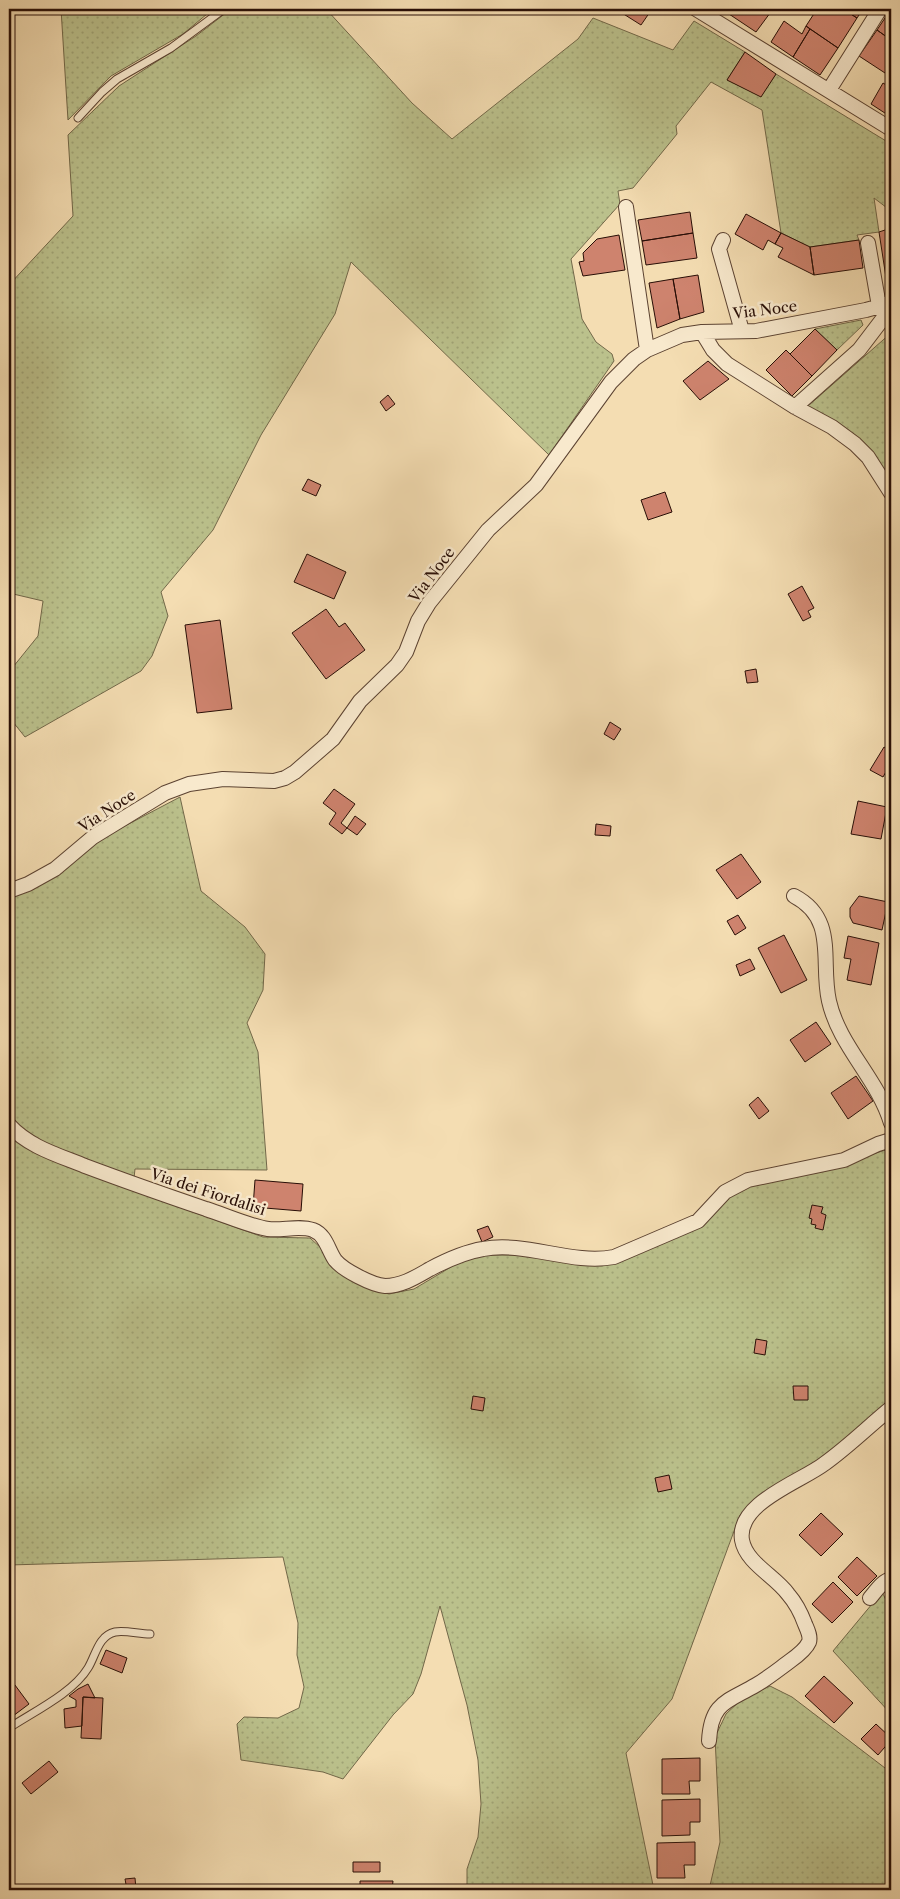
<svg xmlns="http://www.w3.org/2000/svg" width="900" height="1899" font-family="'Libre Caslon Text',serif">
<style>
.grass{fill:url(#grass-dots);stroke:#726849}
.building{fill:#ce836e;stroke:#280e06}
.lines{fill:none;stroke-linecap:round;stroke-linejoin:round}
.service-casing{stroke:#5b4231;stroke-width:9}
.minor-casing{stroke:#5b4231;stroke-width:16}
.service{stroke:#f8e9cd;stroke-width:7}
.minor{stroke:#f8e9cd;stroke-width:14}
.labels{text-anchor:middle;stroke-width:5;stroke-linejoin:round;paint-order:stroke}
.street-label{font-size:15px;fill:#280e06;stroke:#f8e9cd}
</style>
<defs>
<pattern id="grass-dots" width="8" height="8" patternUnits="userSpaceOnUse" patternTransform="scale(1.25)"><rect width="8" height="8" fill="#bbc18c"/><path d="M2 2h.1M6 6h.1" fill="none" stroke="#a1a577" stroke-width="1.8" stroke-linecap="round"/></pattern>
</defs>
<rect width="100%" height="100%" fill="#f4ddb2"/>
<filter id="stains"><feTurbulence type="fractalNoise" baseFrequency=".004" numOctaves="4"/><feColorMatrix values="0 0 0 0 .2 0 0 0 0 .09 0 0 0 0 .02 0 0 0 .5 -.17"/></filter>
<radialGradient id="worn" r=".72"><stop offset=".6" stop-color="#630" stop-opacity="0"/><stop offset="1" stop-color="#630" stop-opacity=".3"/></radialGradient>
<path class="grass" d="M61 9H213L183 34 111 76 68 120Z
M231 9H326L412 103 452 139 578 39 593 18 673 50 694 21 745 52 727 80 761 96 776 74 891 144V211L874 198 879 232 857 235 859 240 810 247 781 233 762 110 711 82 676 126 677 134 633 188 618 191 620 204 571 259 582 319 596 342 612 354 614 361 549 455 351 262 335 314 261 435 213 530 161 592 168 616 152 656 141 671 25 737 9 717V672L38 636 43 601 9 593V285L73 216 68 135 119 86 196 36Z
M861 320 863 325 837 350 815 329Z
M891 333V484L808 406Z
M180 797 201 891 245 927 265 954 263 990 247 1023 258 1052 267 1170 135 1169 134 1178C91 1162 42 1151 9 1118V896L102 838Z
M9 1134 24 1146 123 1187 263 1237 310 1238 321 1248 336 1268 377 1291 389 1294 414 1289 461 1261 478 1255H528L586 1265 602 1266 619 1261 692 1231C714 1219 726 1195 749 1185 771 1176 805 1177 829 1170 851 1165 869 1153 891 1149V1402L811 1466 781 1482 740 1515 672 1699 626 1753 654 1890H467V1869L478 1837 481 1804 478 1760 467 1705 440 1606 421 1674 413 1694 393 1715 343 1779 323 1772 241 1760 237 1724 244 1717 278 1718 299 1708 304 1687 297 1655 298 1623 283 1557 9 1565Z
M882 1592 891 1610V1714L833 1651Z
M770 1686 792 1697 885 1768 891 1758V1890H709L720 1842 715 1737 726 1714 742 1699Z"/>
<path class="building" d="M625 9H652L641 25 622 13Z
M723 9H773L756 32 723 10Z
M817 9H843L857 18 838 48 806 26Z
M843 9H863L857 18Z
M891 9V40L877 30Z
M784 21 802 34 806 26 810 29 793 57 771 42Z
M810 29 838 48 820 75 793 57Z
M877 30 891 40V63L885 73 859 56Z
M745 52 776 74 761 97 727 80Z
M883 83 891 88V117L871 104Z
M690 212 693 233 642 241 638 220Z
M746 214 781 233 775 244 768 240 763 250 735 234Z
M891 228V282L887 284 879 232Z
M693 233 697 258 646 265 642 241Z
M781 233 810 247 814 275 778 257 783 248 775 244Z
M619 235 625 270 583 276 579 262 584 261 583 253 597 239Z
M859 240 863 268 814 275 810 247Z
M698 275 704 312 680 319 673 279Z
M673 279 680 319 657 328 649 283Z
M815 329 837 350 812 376 790 354Z
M786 350 812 376 792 396 766 370Z
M708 361 729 379 700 400 683 381Z
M388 395 395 404 386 411 380 402Z
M308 479 321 485 316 496 302 490Z
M665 492 672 512 648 520 641 500Z
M307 554 346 572 334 599 294 582Z
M802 586 814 608 808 611 811 617 803 621 788 594Z
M326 609 339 627 345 623 365 650 326 679 292 633Z
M220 620 232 709 197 713 185 625Z
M756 669 758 682 747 683 745 671Z
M610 722 621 729 614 740 604 734Z
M884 747 891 751V763L883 777 870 770Z
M334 789 355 804 341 823 347 828 342 834 329 824 336 813 323 803Z
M858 801 887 807 881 839 851 834Z
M355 816 366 824 357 835 347 828Z
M596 824 611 826 610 836 595 835Z
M741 854 761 882 737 899 716 870Z
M859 896 888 902 882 930 853 923 850 917V908Z
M738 915 746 928 735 935 727 921Z
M784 935 807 980 781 993 758 948Z
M848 936 879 943 871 985 847 980 851 959 844 958Z
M750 959 755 969 740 976 736 965Z
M816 1022 831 1044 805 1062 790 1040Z
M856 1076 873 1101 848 1119 831 1093Z
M758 1097 769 1111 759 1119 749 1105Z
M255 1180 303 1184 301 1211 253 1207Z
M812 1205 823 1207 821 1213 826 1215 823 1230 815 1228 816 1225 811 1224 812 1219 809 1218Z
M488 1226 493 1237 482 1242 477 1230Z
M756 1339 767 1341 765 1355 754 1353Z
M793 1386H808V1400H794Z
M473 1396 485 1398 483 1411 471 1409Z
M669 1475 672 1489 658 1492 655 1478Z
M821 1513 843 1534 821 1556 799 1535Z
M857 1557 877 1576 857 1596 838 1577Z
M833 1582 853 1602 832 1623 812 1604Z
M106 1650 127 1658 122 1673 100 1664Z
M824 1676 853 1703 834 1723 805 1696Z
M9 1677 29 1704 9 1719Z
M88 1684 95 1698 83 1697 82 1726 65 1728 64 1709 76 1707V1700L69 1696 78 1689Z
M83 1697 103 1698 101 1739 81 1738Z
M876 1724 891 1738V1740L878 1755 861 1739Z
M700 1758V1781H689L690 1794H662V1759Z
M49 1761 58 1772 31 1794 22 1783Z
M700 1799V1822H690V1835L662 1836V1800Z
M695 1842V1865H684L685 1878H657V1843Z
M353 1862H380V1872H353Z
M135 1878 136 1889 127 1890 125 1879Z
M360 1881H393L392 1890H360Z"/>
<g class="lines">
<g class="service-casing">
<path id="service" d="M78 118 102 92 117 79 171 48 224 9
M9 1728C33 1712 73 1693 88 1668 96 1655 98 1636 115 1632 125 1630 139 1634 150 1634"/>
</g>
<g class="minor-casing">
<path id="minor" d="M696 9 891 129
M829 90 880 9
M626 207 647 350
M723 240 719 249 742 331
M868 243 879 306
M702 332 713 350 727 364 795 407 832 427 855 444 868 457 891 493
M795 407 859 350 891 308
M9 891 28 884 55 869 93 837 165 793 189 784 223 779 274 781 285 778 295 772 333 739 360 701 397 665 406 652 418 621 429 603 488 530 536 485 611 382 634 359 647 350 682 335 702 332 756 331 866 310 891 303
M794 896C838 919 820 961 829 1001 839 1046 878 1079 891 1123
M9 1125C29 1147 58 1155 85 1166 125 1181 165 1195 206 1209 225 1215 249 1226 268 1229 282 1231 299 1225 313 1230 326 1235 328 1250 335 1260 343 1270 372 1285 385 1286 402 1286 416 1277 430 1269 447 1260 464 1252 483 1249 526 1241 571 1265 614 1257L698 1221 725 1192 748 1180 844 1160 878 1144 891 1140
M870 1598C876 1591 882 1581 891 1579
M709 1741C711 1702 727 1702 756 1685 768 1678 779 1669 790 1661 797 1656 806 1649 809 1642 811 1636 807 1629 805 1624 801 1613 795 1602 788 1594 775 1576 746 1563 742 1540 736 1503 802 1481 824 1464 848 1447 869 1426 891 1408"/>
</g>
<use href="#service" class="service"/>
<use href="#minor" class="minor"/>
</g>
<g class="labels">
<g class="street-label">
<text transform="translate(765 310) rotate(-7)" y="5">Via Noce</text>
<text transform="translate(432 575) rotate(-53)" y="5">Via Noce</text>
<text transform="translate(107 811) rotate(-33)" y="5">Via Noce</text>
<text transform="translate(208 1192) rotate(18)" y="5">Via dei Fiordalisi</text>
</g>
</g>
<rect width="900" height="1899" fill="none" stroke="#f4ddb2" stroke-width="30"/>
<rect x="10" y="10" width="880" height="1879" fill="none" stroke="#280e06" stroke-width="2.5"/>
<rect x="15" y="15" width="870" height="1869" fill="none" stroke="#280e06"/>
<rect width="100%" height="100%" filter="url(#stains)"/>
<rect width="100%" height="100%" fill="url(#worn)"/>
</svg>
